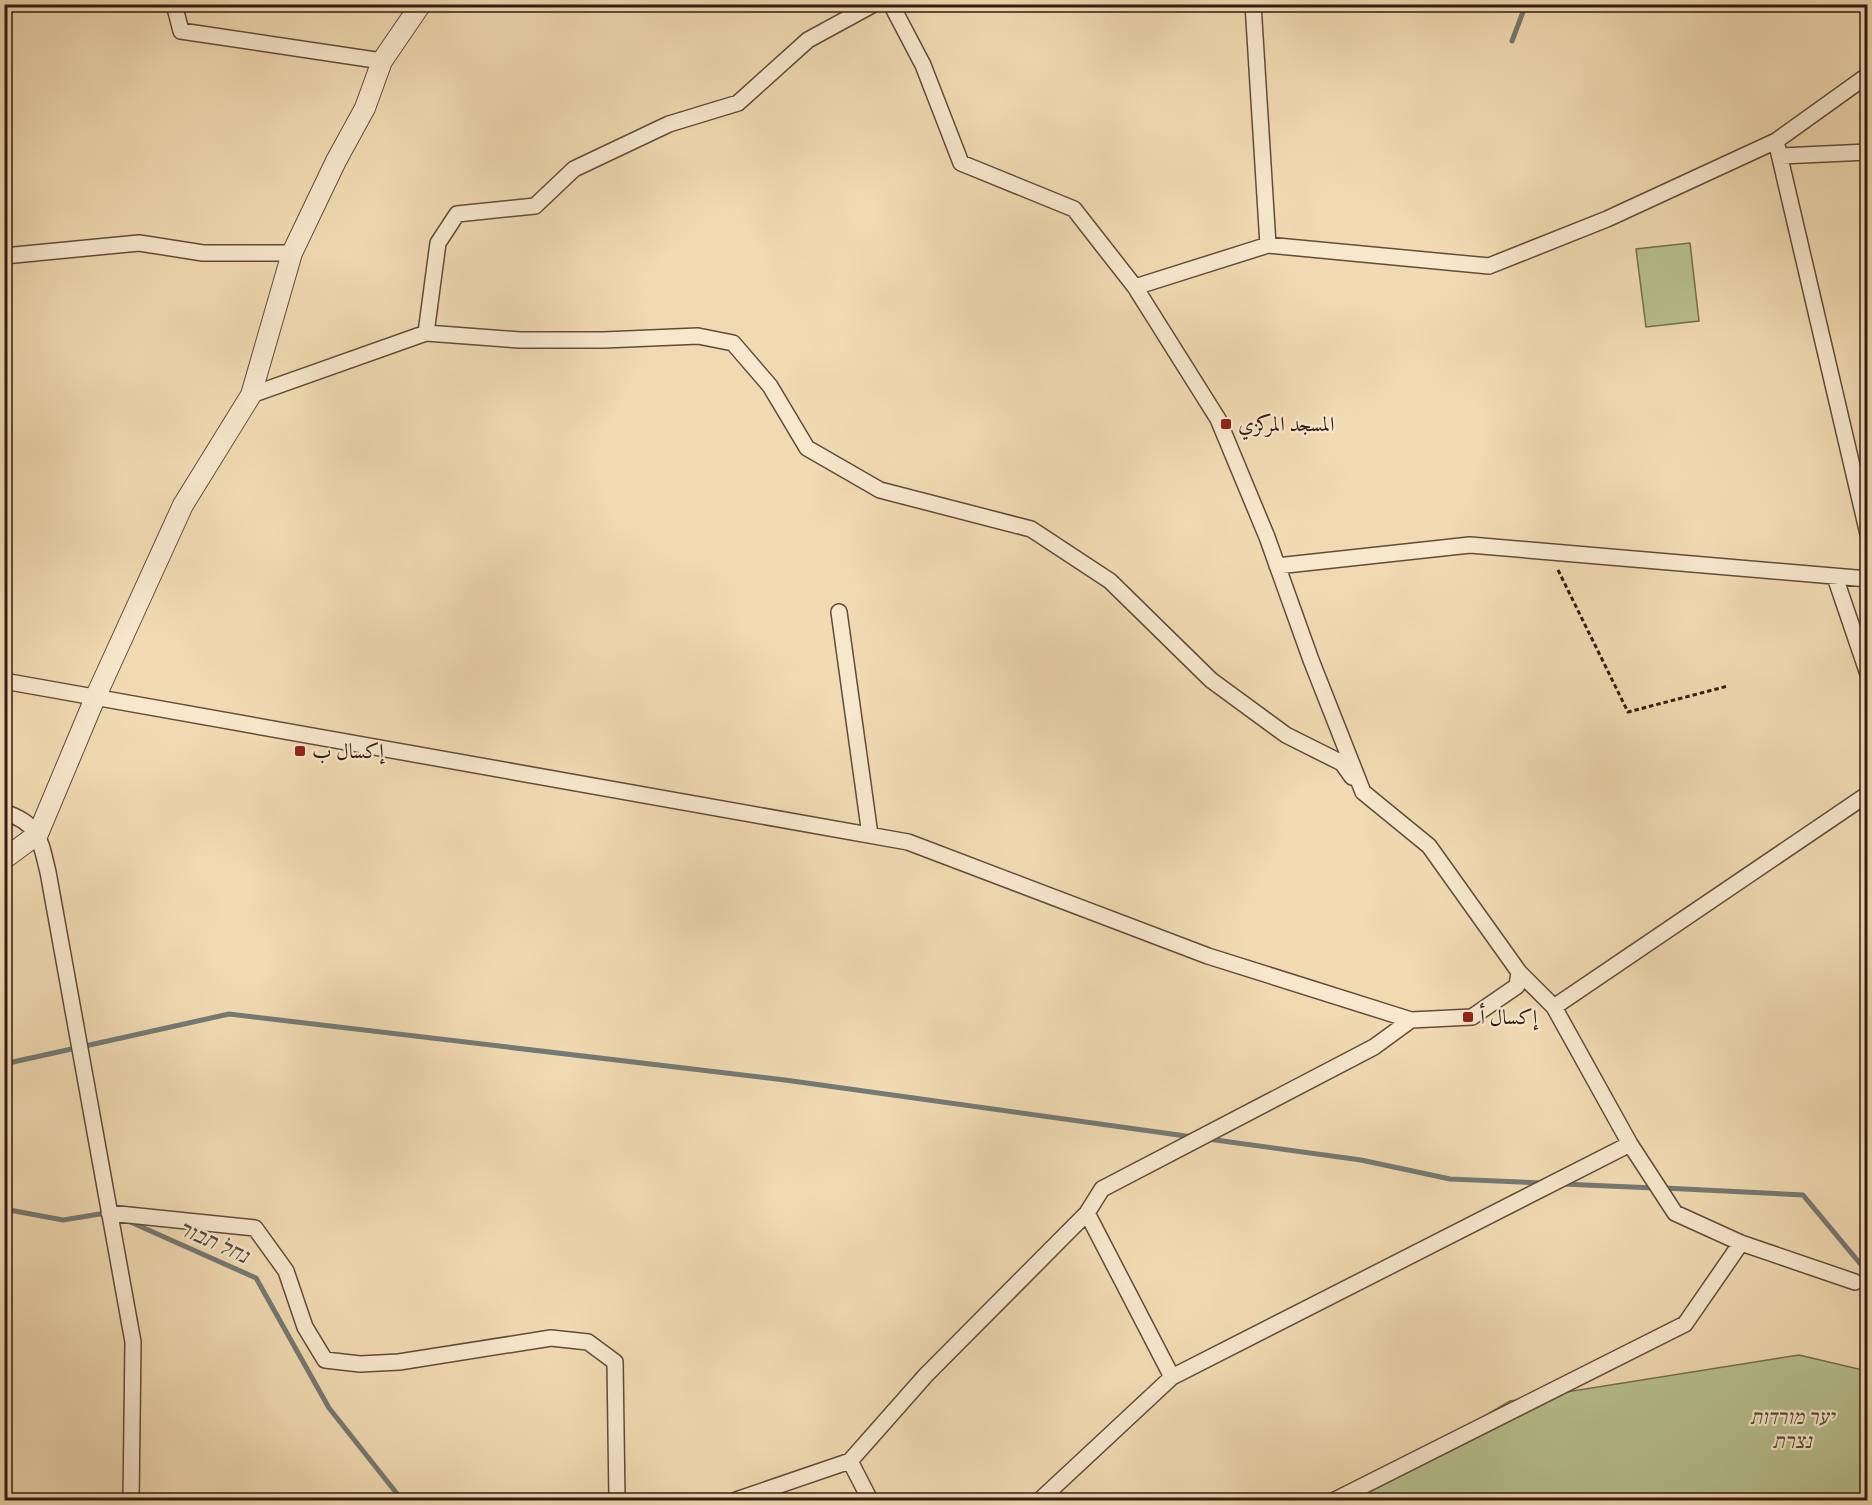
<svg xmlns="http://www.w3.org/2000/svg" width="1872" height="1505" font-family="'Gentium Book Plus',Amiri,'Frank Ruhl Libre',serif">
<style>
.green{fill:#b7c08f;stroke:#756e50;stroke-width:1.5}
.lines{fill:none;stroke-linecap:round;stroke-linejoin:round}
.stream{stroke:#747a75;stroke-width:5}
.minor-casing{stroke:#624c3a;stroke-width:18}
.tertiary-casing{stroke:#624c3a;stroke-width:22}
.path{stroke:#331c12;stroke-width:3;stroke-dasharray:4.5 3;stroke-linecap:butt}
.minor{stroke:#f6e7cd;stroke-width:15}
.tertiary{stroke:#f6e7cd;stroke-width:20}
.poi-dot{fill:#8f2418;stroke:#f6e7cd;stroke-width:2}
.labels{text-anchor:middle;stroke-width:4.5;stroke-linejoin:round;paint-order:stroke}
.poi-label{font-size:21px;fill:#331c12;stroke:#f6e7cd;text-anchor:start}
.park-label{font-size:21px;font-style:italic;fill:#5b4d38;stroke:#f6e7cd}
.water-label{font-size:22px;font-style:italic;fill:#544b44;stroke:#f6e7cd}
</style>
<rect width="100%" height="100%" fill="#f1dab2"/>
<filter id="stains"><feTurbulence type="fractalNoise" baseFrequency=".00333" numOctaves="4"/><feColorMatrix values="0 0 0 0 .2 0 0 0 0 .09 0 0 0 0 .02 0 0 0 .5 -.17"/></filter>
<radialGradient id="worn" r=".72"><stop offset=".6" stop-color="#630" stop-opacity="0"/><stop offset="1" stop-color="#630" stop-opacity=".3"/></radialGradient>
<path class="green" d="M1690 243 1699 321 1646 327 1636 249Z
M1799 1355 1867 1371V1500H1341L1510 1401Z"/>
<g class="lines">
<path class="stream" d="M1512 41 1526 4
M4 1064 229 1014 785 1080 1193 1137
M1208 1139 1361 1160 1450 1179 1543 1183
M1562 1184 1654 1188
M1664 1188 1803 1195 1868 1273
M4 1209 63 1220 106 1213
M126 1220 256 1278 329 1408 402 1500"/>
<g class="minor-casing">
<path id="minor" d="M174 4 181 31 382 61
M891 4 923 65 961 163 1074 209 1135 287 1218 419 1267 537 1311 660 1363 792 1429 846 1519 972 1554 1007 1630 1144 1675 1213 1741 1243 1855 1282
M1253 4 1268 245
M1776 141 1868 534
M1781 156 1868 152
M4 256 139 243 203 253H292
M1135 287 1268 245 1489 266 1607 219 1776 141 1868 75
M426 333 520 340H604L698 336 733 343 770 386 807 448 880 490 1031 529 1110 581 1211 680 1286 735 1342 763 1352 777
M251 395 426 333 438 243 457 214 535 206 574 169 669 124 738 103 808 40 874 4
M1277 566 1470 545 1868 579
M1835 577 1868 674
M839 612 870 835
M4 681 908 842 1208 956 1411 1020 1472 1017 1517 986 1519 972
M4 812C40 824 40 840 48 872L133 1342 131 1500
M1554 1007 1868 794
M109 1213 255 1228 286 1271 305 1327 325 1360 360 1364 399 1362 551 1338 588 1342 615 1362 617 1500
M1087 1213 1172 1377
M850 1461 870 1500
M736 1500 850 1461 926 1375 1087 1213 1102 1189 1374 1047 1411 1020
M1040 1500 1172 1377 1630 1144
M1335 1500 1685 1324 1741 1243"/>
</g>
<g class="tertiary-casing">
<path id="tertiary" d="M4 859 38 834 95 698 183 505 251 395 292 253 336 161 365 108 382 61 421 4"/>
</g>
<path class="path" d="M1558 570 1628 712 1728 686"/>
<use href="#minor" class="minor"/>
<use href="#tertiary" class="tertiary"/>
</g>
<g class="poi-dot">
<rect x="1220" y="418" width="12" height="12" rx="3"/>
<rect x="294" y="745" width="12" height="12" rx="3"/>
<rect x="1462" y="1011" width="12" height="12" rx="3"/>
</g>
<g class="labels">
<g class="poi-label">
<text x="1238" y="431">المسجد المركزي</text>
<text x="312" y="758">إكسال ب</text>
<text x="1480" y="1024">إكسال أ</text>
</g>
<g class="park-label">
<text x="1792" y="1424">יער מורדות<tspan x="1792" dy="24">נצרת</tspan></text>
</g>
<g class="water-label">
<text transform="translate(214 1241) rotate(24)" y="8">נחל תבור</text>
</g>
</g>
<rect width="1872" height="1505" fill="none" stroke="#f1dab2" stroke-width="24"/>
<rect x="6" y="6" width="1860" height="1493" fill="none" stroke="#331c12" stroke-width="3"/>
<rect x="12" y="12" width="1848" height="1481" fill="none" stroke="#331c12" stroke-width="1.5"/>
<rect width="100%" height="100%" filter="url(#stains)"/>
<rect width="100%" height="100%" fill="url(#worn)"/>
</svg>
